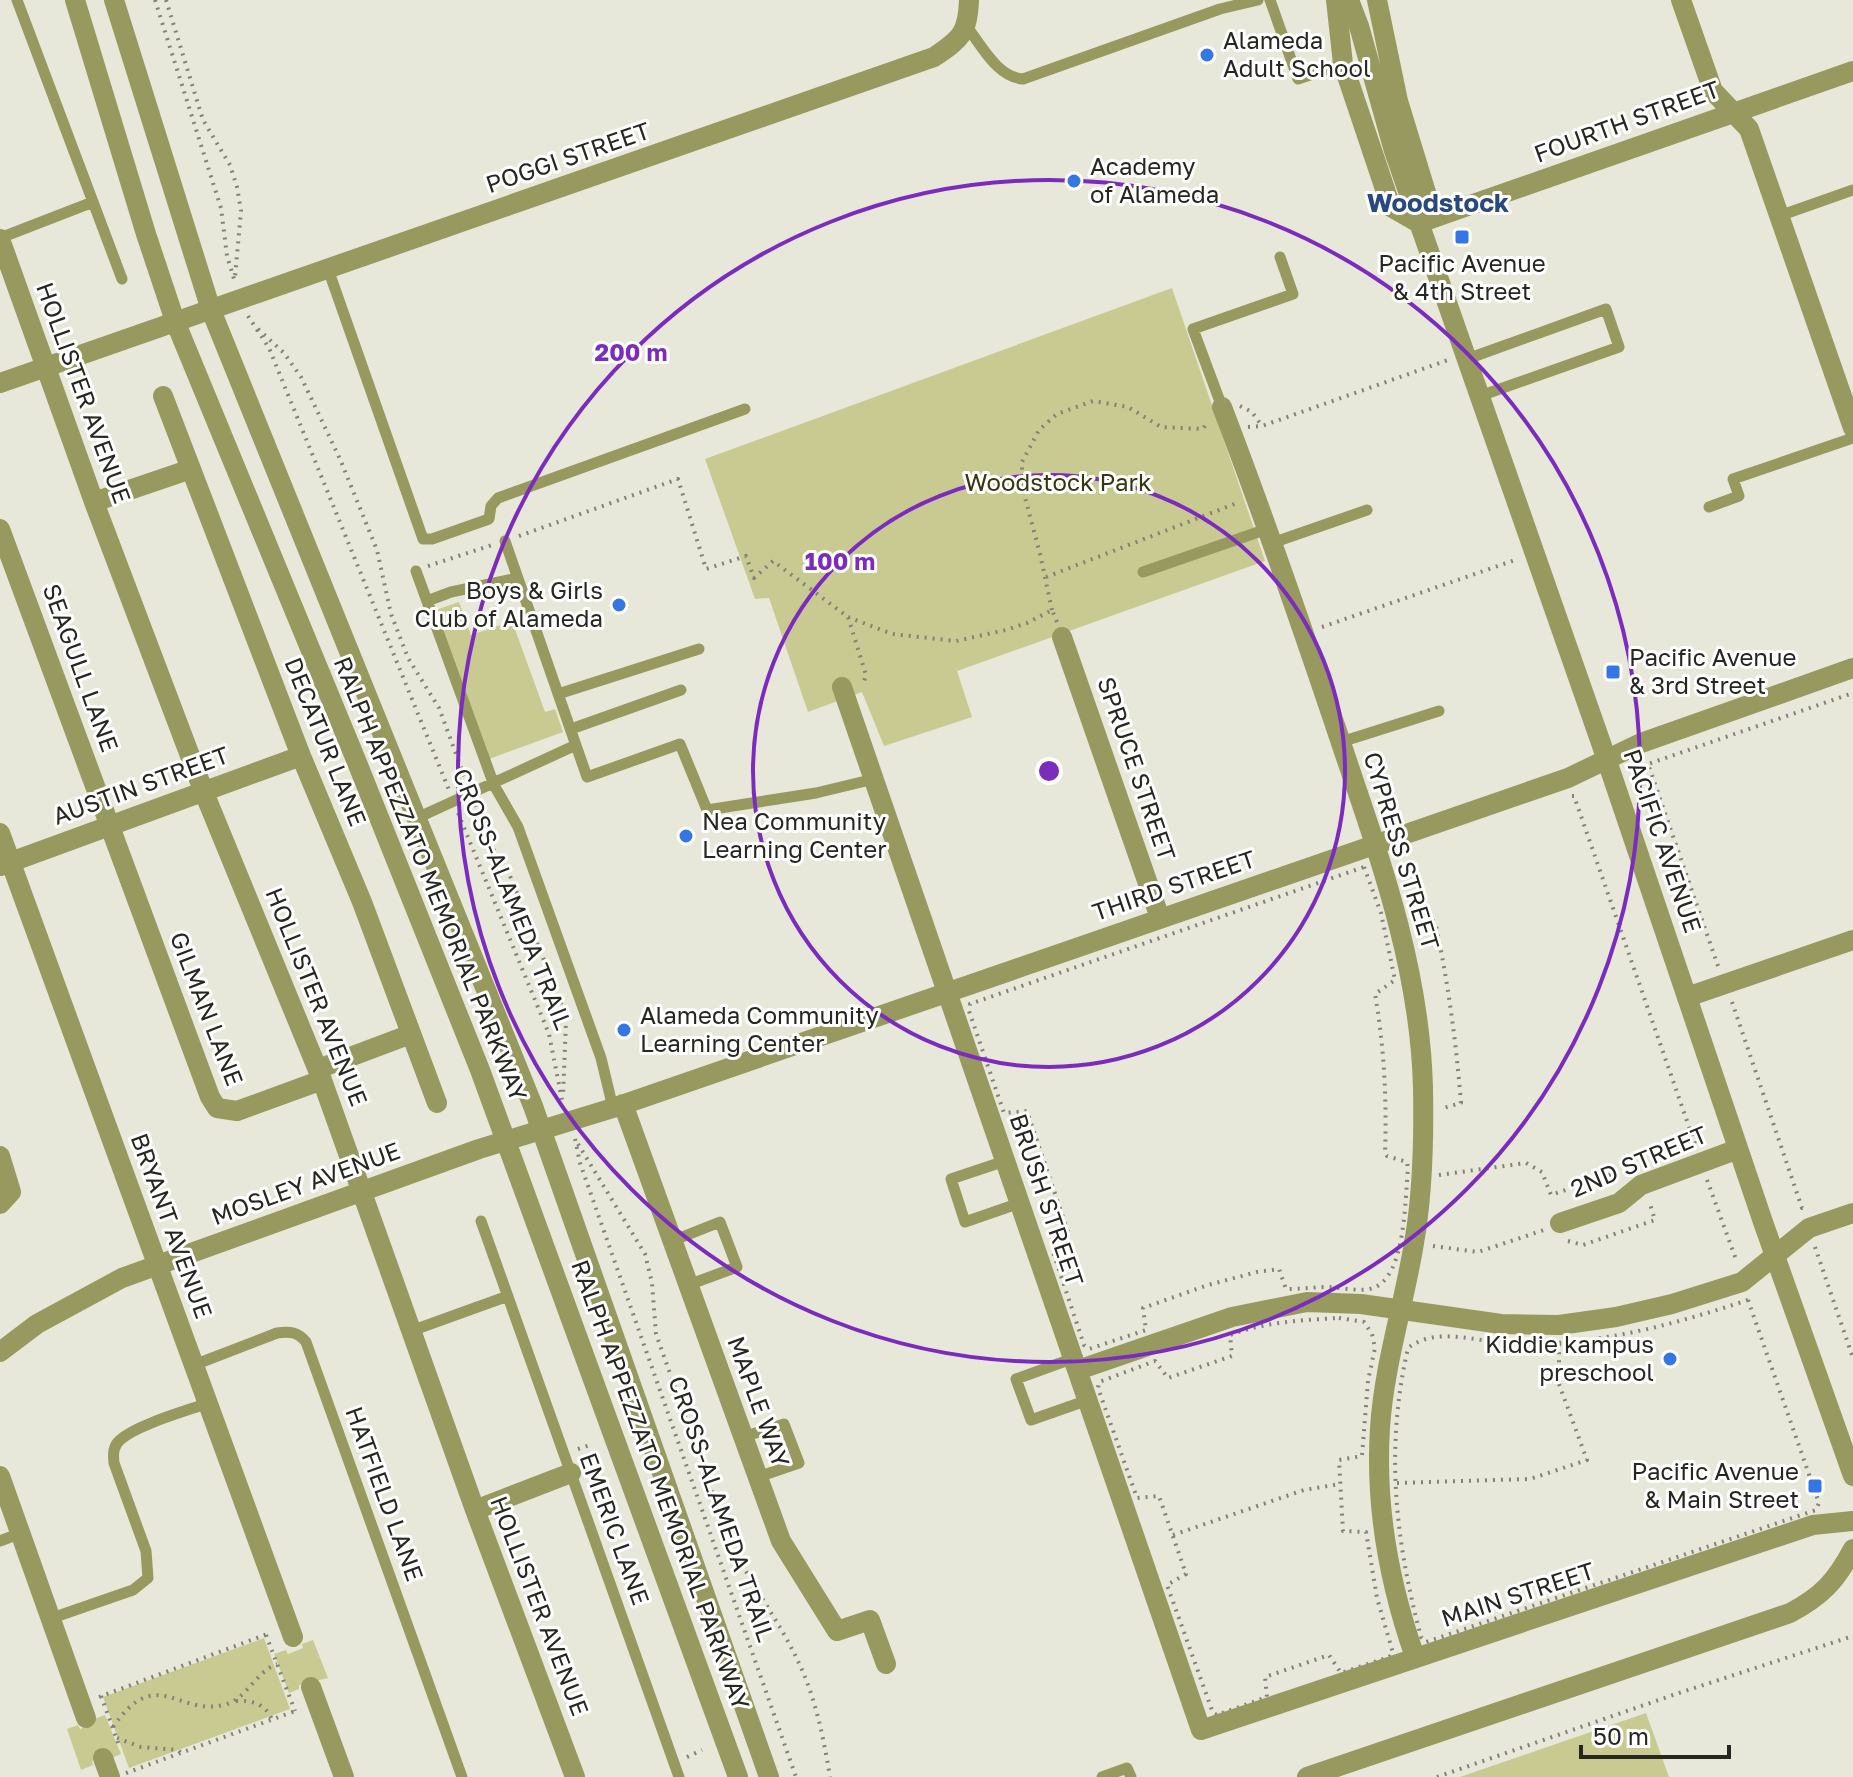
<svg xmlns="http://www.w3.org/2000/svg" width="1853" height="1777" font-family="'Golos Text',sans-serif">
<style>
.green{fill:#c8ca92}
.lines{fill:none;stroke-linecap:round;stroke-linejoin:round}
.path{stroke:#828279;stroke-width:4;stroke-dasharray:2 6;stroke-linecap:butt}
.service{stroke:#97995f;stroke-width:11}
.minor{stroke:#97995f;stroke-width:20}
.tertiary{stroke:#97995f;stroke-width:20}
.ring{fill:none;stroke:#7b2cbf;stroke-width:4}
.poi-dot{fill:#3477e4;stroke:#fff;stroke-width:3}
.labels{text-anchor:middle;stroke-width:6;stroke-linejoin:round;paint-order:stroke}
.poi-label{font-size:24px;fill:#272722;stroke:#fff;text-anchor:start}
.street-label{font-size:24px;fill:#272722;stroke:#fff}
.park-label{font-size:24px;fill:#363710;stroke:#fff}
.neighbourhood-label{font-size:26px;font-weight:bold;fill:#28497f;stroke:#fff}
.centre{fill:#7b2cbf;stroke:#fff;stroke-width:4}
.ring-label{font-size:24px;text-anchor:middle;font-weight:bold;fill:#7b2cbf;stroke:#fff;stroke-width:6;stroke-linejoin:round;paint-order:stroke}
</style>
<rect width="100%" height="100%" fill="#e7e8da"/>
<path class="green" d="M1172 288 1265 561 957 671 972 717 884 746 862 692 808 712 769 598 755 599 705 459Z
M459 602 471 635 512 621 545 712 555 709 563 732 489 759 436 610Z
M264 1638 290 1709 129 1768 103 1697Z
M313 1640 328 1678 299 1685V1689L289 1693 274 1654 286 1650 288 1654 303 1648 302 1644Z
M1646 1713 1669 1777H1460Z
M105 1715 121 1754 109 1759 107 1755 92 1761 93 1765 81 1770 67 1729 78 1725 80 1729 95 1723 94 1719Z"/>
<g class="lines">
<path class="path" d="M155 0 221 208 227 256 235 282
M166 0 203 120 230 165 237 187 241 211 235 277
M248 316 269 348 449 790
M258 329 284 353 301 377 340 459 377 550 391 614 408 658 439 708 466 781
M1240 406 1252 412 1262 426
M1248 427 1262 426 1448 360
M519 536 678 479 706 569 746 556 754 578 773 561 848 617 866 675 863 685
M428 566 492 545
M1046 577 1237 503
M1052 610 1040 554 1022 486V462L1039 430 1057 414 1093 401 1128 407 1161 427 1203 429 1207 423
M848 617 892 634 956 641 1006 630 1027 623 1052 610 1057 622
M1322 627 1518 559
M1572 796H1574L1695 1144
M475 805 491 846 508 871 560 1000 566 1021 563 1096
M458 813 549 1034 563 1105
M1364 867 1381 913 1395 980 1375 994C1384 1046 1387 1100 1385 1153L1387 1156 1407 1162 1408 1168C1405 1198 1406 1277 1373 1288 1361 1292 1343 1288 1330 1287 1315 1287 1301 1289 1286 1289L1279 1269 1257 1272 1208 1285 1143 1308 1146 1330 1089 1349 1084 1345 1052 1249 1069 1235 1027 1111 1004 1113 969 1011 970 1004Z
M1417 920 1435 921C1448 982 1456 1041 1461 1103L1440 1109
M1718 966 1648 764 1853 693
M1732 1002 1802 1208 1805 1207
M575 1139 580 1163 796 1777
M578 1144 645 1254 652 1283 656 1334 728 1537C747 1579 776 1616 796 1657 815 1695 823 1735 830 1777
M1439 1175 1526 1163 1542 1172 1551 1195 1630 1168
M1707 1180 1737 1262
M1568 1241 1583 1245 1655 1220 1649 1201
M1433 1246 1478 1252 1544 1230
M1815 1247 1853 1358
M1748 1300 1819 1503 1816 1510 1426 1642 1421 1637C1395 1539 1385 1448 1408 1348 1438 1325 1479 1343 1514 1344 1596 1346 1672 1325 1748 1300Z
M1339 1318 1364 1322 1372 1334 1375 1348 1368 1381 1362 1456 1339 1460 1343 1531 1366 1532 1377 1598 1393 1653 1389 1657 1341 1673 1329 1655 1265 1677 1267 1697 1217 1715 1213 1713 1167 1585 1186 1574 1159 1496 1137 1498 1098 1388 1099 1382 1155 1361 1168 1378 1232 1356 1230 1335C1265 1322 1302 1320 1339 1318Z
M578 1449 593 1444
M1397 1483 1530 1479 1587 1460 1559 1384V1344
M593 1490 607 1484
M1173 1535 1304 1490 1340 1484
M266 1635 295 1711
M101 1696 120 1748
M99 1697 270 1633
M236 1701C252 1700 266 1704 272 1720
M113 1727C156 1664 178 1716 223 1705 247 1700 255 1672 277 1664
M117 1738 141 1747 178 1750 181 1753
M687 1757 702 1750
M126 1773 298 1710
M1437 1777 1676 1694 1853 1636"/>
<path class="service" d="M17 0 122 279
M1270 0 1298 79 1343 64
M967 27C982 46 997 77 1023 79L1220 9 1258 0
M1779 216 1853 190
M0 238 93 202
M328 269 423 539H432L489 519 491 506 498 498 745 409
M1467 359 1606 309 1619 347 1480 396
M1222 407 1193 329 1293 294 1280 257
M1709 507 1739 496 1733 479 1853 438
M505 541 587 777 680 744 707 810 816 793 874 779
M1272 543 1367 510
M416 571 494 785 518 827 601 1058 613 1108
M1143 572 1267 529
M427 601 451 592 518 578
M558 694 699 649
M571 729 681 690
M1341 742 1439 711
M417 818 576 745
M1005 1161 951 1179 965 1222 1020 1203
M481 1221 679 1777
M672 1241 720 1222 737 1267 688 1285
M411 1331 508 1296
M1074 1358 1016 1379 1031 1420 1088 1400
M194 1365 277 1333C290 1331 298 1332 306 1342L462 1777
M743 1437 784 1424 799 1463 758 1477
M0 1541 21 1533
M52 1618 133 1590 148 1578 146 1551 114 1463C113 1454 113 1446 120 1440 136 1425 186 1411 208 1403
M1102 1777 1127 1768 1131 1777"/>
<path class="minor" d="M1681 0 1713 91 1749 129 1853 428
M1419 223 1853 71
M0 239 94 502 203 790 322 1080 475 1510 575 1777
M0 383 934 57C961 39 968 33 969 0
M163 396 301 756 362 902 437 1103
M1222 407C1264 516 1302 627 1339 737 1378 853 1420 965 1423 1088 1424 1140 1423 1193 1414 1243 1404 1305 1384 1365 1380 1428 1375 1506 1389 1583 1415 1657
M94 502 191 469
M0 529 210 1097 217 1108 237 1111 322 1080
M1062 637 1160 918
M842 687 1201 1730 1813 1525 1853 1521
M0 833 293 1637
M0 866 301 756
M1687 997 1853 940
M318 1069 411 1034
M623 1104 781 1541 837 1631 870 1620 886 1664
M0 1156 11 1192 0 1204
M1560 1223 1619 1203 1641 1185 1738 1149
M0 1352 37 1324 122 1278 479 1149 613 1108 1568 778 1641 743 1853 668
M1078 1370 1232 1317 1307 1302 1361 1304 1501 1324 1559 1325 1616 1317 1672 1304 1742 1282 1809 1228 1853 1213
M0 1476 86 1718
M475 1510 571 1473
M311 1687 344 1777
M103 1758 110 1777"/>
<path class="tertiary" d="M75 0 146 234 175 321 356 760 480 1070 738 1777
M114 0 211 310 533 1106 769 1777
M1336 0 1343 64 1391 207 1419 223
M1349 0 1359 26 1394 151 1601 743 1763 1222 1853 1476
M1377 0 1398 101 1428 199 1419 223
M1307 1777 1790 1613C1822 1596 1836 1581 1853 1549"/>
</g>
<g class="ring">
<circle cx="1049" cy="771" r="296"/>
<circle cx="1049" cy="771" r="591"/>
</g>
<g class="poi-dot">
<circle cx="1207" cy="55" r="8"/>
<circle cx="1074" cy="181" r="8"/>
<rect x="1454" y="229" width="16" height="16" rx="4"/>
<circle cx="619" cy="605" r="8"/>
<rect x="1605" y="664" width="16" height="16" rx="4"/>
<circle cx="686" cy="836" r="8"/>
<circle cx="624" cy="1030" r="8"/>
<circle cx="1670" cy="1359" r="8"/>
<rect x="1807" y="1478" width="16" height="16" rx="4"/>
</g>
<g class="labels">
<g class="poi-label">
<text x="1223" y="49">Alameda<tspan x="1223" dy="28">Adult School</tspan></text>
<text x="1090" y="175">Academy<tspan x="1090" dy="28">of Alameda</tspan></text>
<text x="1462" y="272" text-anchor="middle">Pacific Avenue<tspan x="1462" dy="28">&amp; 4th Street</tspan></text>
<text x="603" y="599" text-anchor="end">Boys &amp; Girls<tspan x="603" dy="28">Club of Alameda</tspan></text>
<text x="1629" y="666">Pacific Avenue<tspan x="1629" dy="28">&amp; 3rd Street</tspan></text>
<text x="702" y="830">Nea Community<tspan x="702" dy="28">Learning Center</tspan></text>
<text x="640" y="1024">Alameda Community<tspan x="640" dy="28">Learning Center</tspan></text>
<text x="1654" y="1353" text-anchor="end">Kiddie kampus<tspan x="1654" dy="28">preschool</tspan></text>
<text x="1799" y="1480" text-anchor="end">Pacific Avenue<tspan x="1799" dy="28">&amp; Main Street</tspan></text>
</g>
<g class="street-label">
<text transform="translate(1627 122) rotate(-20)" y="8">FOURTH STREET</text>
<text transform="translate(568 158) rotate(-19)" y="8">POGGI STREET</text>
<text transform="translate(83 393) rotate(70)" y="8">HOLLISTER AVENUE</text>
<text transform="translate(80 668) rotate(70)" y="8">SEAGULL LANE</text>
<text transform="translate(325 742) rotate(68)" y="8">DECATUR LANE</text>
<text transform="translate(1136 769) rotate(71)" y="8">SPRUCE STREET</text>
<text transform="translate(141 786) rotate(-20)" y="8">AUSTIN STREET</text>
<text transform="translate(1662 841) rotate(71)" y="8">PACIFIC AVENUE</text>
<text transform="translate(1401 851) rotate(73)" y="8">CYPRESS STREET</text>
<text transform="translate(430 879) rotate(68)" y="8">RALPH APPEZZATO MEMORIAL PARKWAY</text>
<text transform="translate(1174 886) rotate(-19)" y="8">THIRD STREET</text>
<text transform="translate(512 899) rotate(68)" y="8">CROSS-ALAMEDA TRAIL</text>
<text transform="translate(316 997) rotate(68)" y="8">HOLLISTER AVENUE</text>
<text transform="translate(206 1009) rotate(69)" y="8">GILMAN LANE</text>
<text transform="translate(1639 1162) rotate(-23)" y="8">2ND STREET</text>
<text transform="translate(306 1184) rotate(-20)" y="8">MOSLEY AVENUE</text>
<text transform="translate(1046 1200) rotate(71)" y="8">BRUSH STREET</text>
<text transform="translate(171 1226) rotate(70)" y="8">BRYANT AVENUE</text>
<text transform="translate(758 1402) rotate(70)" y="8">MAPLE WAY</text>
<text transform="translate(660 1485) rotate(70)" y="8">RALPH APPEZZATO MEMORIAL PARKWAY</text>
<text transform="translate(384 1494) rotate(70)" y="8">HATFIELD LANE</text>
<text transform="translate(721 1509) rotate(71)" y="8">CROSS-ALAMEDA TRAIL</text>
<text transform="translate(614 1529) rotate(70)" y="8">EMERIC LANE</text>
<text transform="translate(1518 1595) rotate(-18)" y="8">MAIN STREET</text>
<text transform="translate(539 1606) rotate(69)" y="8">HOLLISTER AVENUE</text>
</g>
<g class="park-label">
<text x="1058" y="491">Woodstock Park</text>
</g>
<g class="neighbourhood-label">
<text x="1438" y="212">Woodstock</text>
</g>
</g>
<circle cx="1049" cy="771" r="12" class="centre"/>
<g class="ring-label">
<text x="631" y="361">200 m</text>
<text x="840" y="570">100 m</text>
</g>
<path d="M1581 1745v12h148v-12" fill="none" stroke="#272722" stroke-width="4"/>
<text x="1593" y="1745" font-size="24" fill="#272722" stroke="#ffffff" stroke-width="6" paint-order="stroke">50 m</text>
</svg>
